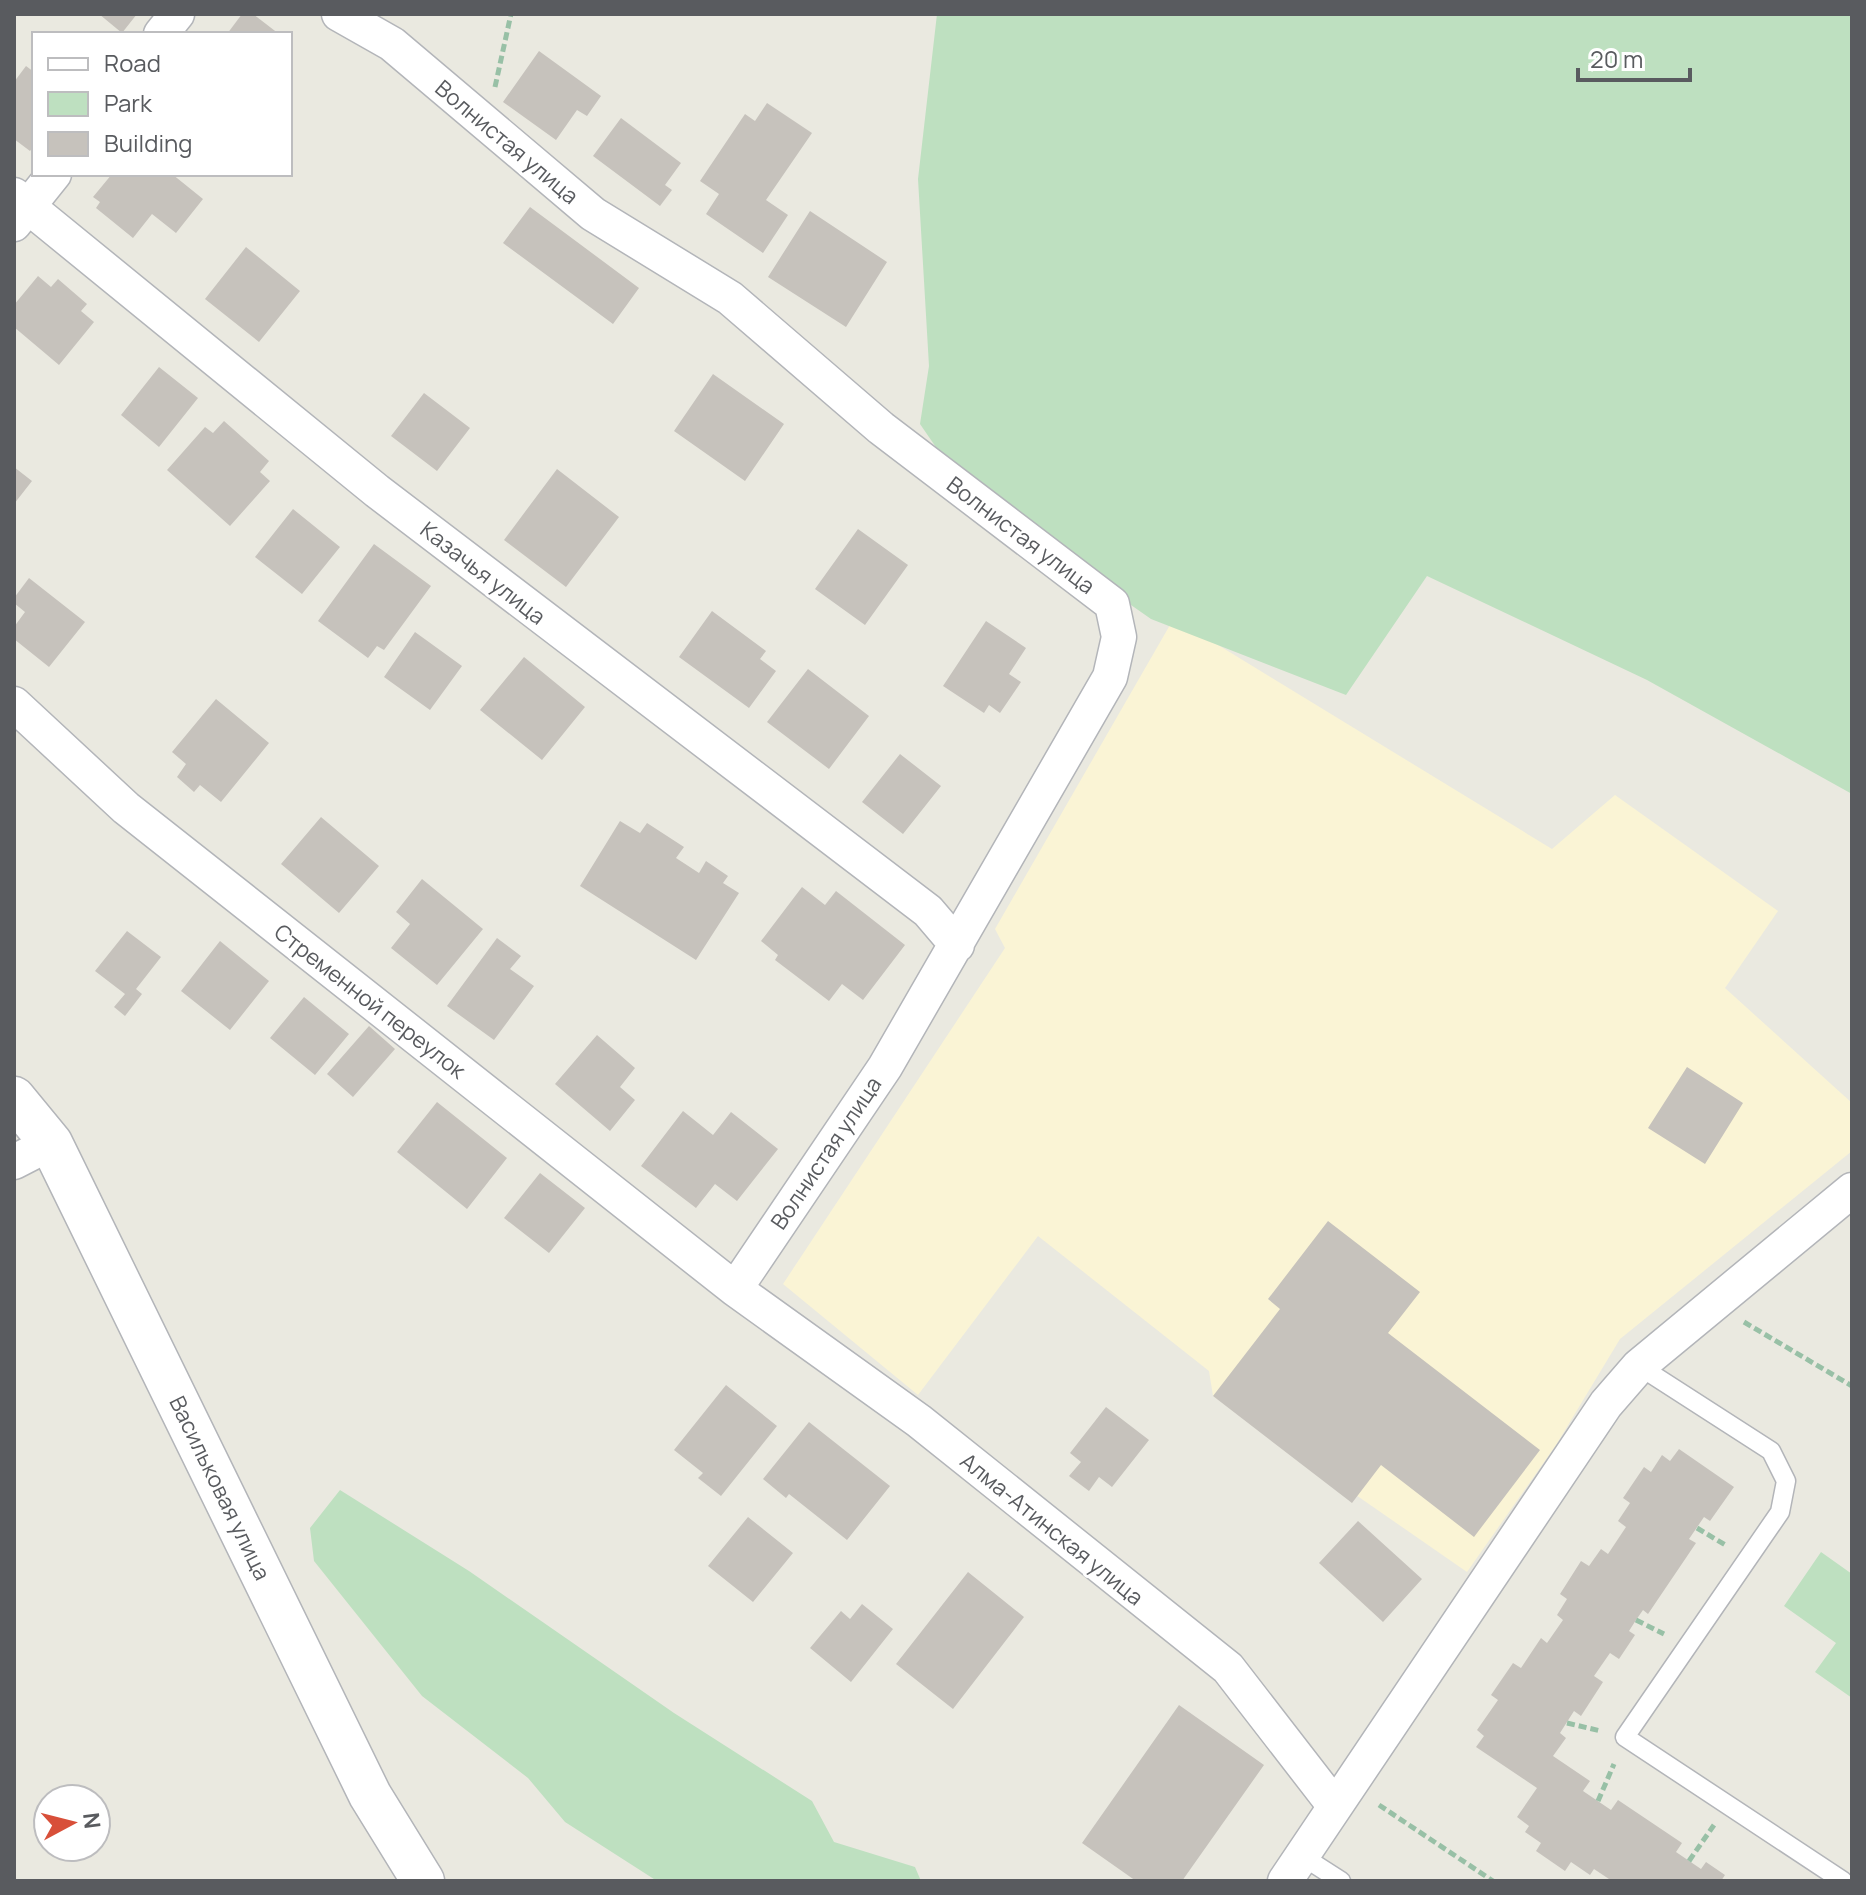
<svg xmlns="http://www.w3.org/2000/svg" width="1866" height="1895" font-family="Manrope,sans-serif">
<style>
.commercial{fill:#faf4d5}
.green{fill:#bee0c0}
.building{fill:#c6c2bc}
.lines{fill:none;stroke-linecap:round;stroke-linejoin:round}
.service-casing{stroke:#b3b5b9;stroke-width:21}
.minor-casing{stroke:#b3b5b9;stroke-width:37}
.tertiary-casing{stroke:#b3b5b9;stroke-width:45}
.path{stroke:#98c0a6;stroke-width:5;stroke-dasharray:8 4;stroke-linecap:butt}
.service{stroke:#fff;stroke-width:18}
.minor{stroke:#fff;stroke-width:34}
.tertiary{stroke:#fff;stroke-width:42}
.labels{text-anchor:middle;stroke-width:6;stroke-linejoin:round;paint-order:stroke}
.street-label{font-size:22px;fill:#595b5f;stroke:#fff}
</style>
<rect width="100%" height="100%" fill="#eae9e0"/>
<path class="commercial" d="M1174 618 1552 849 1615 795 1778 911 1725 988 1852 1103V1151L1620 1339 1556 1445 1467 1572 1213 1396 1209 1371 1038 1236 918 1395 783 1284 1005 948 995 929Z"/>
<path class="green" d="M937 14H1852V794L1647 680 1427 576 1346 695 1151 619 964 488 920 424 929 366 918 179Z
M340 1490 469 1571 674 1713 812 1801 834 1842 915 1867 921 1881H657L565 1822 528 1778 422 1696 314 1561 310 1528Z
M1821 1552 1852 1574V1698L1815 1672 1836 1643 1784 1606Z"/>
<path class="building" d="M99 14H137L122 33Z
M242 14H253L279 34H227Z
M539 51 601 96 587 116 577 110 556 140 503 102Z
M26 66 34 72V146L30 151 14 139V82Z
M767 103 812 133 766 200 788 215 763 253 706 214 719 194 700 181 745 114 755 121Z
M621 118 681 163 665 185 672 190 660 206 593 156Z
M112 174H172L203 199 176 233 152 214 133 238 96 208 100 202 93 197Z
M530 207 639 288 613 324 503 243Z
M810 211 887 262 846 327 768 277Z
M246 247 300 291 259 342 205 299Z
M38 276 51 287 58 279 87 304 81 311 94 322 59 365 14 327V305Z
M159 367 198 398 159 447 121 415Z
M713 374 784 424 745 481 674 431Z
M424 393 470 428 437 471 391 436Z
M224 421 269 461 260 472 270 481 230 526 167 470 205 427 213 433Z
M14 467 32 481 14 504Z
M557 469 619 517 566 587 504 540Z
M293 509 340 547 302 594 255 557Z
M858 529 908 565 865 625 815 589Z
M374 544 431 586 384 650 377 646 368 658 318 621Z
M29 578 85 622 49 667 14 639V627L25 612 14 603V598Z
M712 611 766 651 760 659 776 671 749 708 679 657Z
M986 621 1026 648 1009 674 1021 682 1000 713 989 705 984 713 943 686Z
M415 632 462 666 430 710 384 677Z
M524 657 585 707 542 760 480 710Z
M808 669 869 716 829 769 767 722Z
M216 699 269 743 221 802 200 785 194 792 177 777 186 764 172 752Z
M900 754 941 786 903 834 862 802Z
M321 817 379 866 339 913 281 864Z
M620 821 640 833 647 823 684 847 676 858 699 873 706 861 728 876 723 883 739 893 696 960 580 886Z
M422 879 483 929 437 985 391 948 410 924 396 912Z
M802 887 825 905 836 891 905 945 863 1000 842 984 829 1001 775 960 778 955 761 941Z
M127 931 161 957 136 989 142 994 125 1016 114 1007 125 994 95 971Z
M497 938 521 956 510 969 534 986 494 1040 447 1006Z
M220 941 269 981 230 1030 181 991Z
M304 997 349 1034 315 1075 270 1038Z
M369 1026 395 1049 353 1097 327 1074Z
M597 1035 635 1068 620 1087 635 1100 610 1131 555 1084Z
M1687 1067 1743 1103 1705 1164 1648 1128Z
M437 1102 507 1158 467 1209 397 1152Z
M683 1111 713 1135 731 1112 778 1149 737 1201 715 1184 696 1208 641 1166Z
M540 1173 585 1208 549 1253 504 1218Z
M1328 1221 1420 1292 1388 1333 1540 1450 1474 1537 1381 1465 1352 1503 1213 1396 1280 1309 1268 1299Z
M726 1385 777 1426 721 1496 698 1478 703 1473 674 1450Z
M1106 1407 1149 1440 1112 1487 1099 1477 1089 1491 1069 1476 1081 1462 1070 1453Z
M809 1422 890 1486 847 1540 789 1494 786 1498 763 1479Z
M1679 1449 1734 1487 1710 1521 1704 1517 1689 1539 1696 1543 1648 1614 1643 1610 1636 1620 1629 1631 1635 1635 1619 1659 1610 1653 1594 1676 1603 1682 1581 1716 1574 1711 1560 1733 1566 1738 1553 1756 1590 1781 1583 1791 1611 1810 1618 1800 1682 1843 1676 1852 1701 1869 1706 1862 1725 1875 1721 1881H1612L1594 1869 1590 1875 1571 1862 1565 1871 1536 1851 1541 1843 1525 1832 1529 1826 1517 1817 1537 1788 1476 1747 1484 1736 1477 1730 1498 1700 1491 1695 1513 1663 1521 1668 1541 1638 1547 1643 1563 1620 1557 1615 1567 1599 1560 1594 1581 1561 1589 1566 1601 1549 1608 1554 1626 1527 1618 1521 1630 1503 1623 1498 1644 1467 1651 1472 1662 1455 1670 1461Z
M748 1517 793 1553 753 1602 708 1566Z
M1358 1521 1422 1579 1383 1622 1319 1563Z
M968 1572 1024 1617 953 1709 896 1664Z
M862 1604 893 1629 851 1682 810 1648 841 1611 850 1619Z
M1179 1705 1264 1765 1182 1881H1136L1082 1843Z"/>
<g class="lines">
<g class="service-casing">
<path id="service" d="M1639 1366 1771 1451 1786 1481 1780 1512 1625 1737 1843 1881
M1302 1856 1341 1881"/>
</g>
<g class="minor-casing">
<path id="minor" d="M339 14 392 44 593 214 730 298 881 428 1112 604 1119 637 1110 677 885 1067 735 1289
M161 34 177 14
M14 195 377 491 928 911 957 945
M14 224 54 174
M14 704 126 808 735 1289 919 1421 1228 1668 1334 1805
M14 1162 51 1143
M1285 1881 1606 1404 1639 1366 1852 1190"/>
</g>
<g class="tertiary-casing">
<path id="tertiary" d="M14 1098 51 1143 370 1795 423 1881"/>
</g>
<path class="path" d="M495 87 511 14
M1744 1322 1852 1386
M1697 1528 1727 1546
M1636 1620 1664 1634
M1567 1723 1601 1731
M1598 1801 1614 1764
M1379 1805 1493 1881
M1689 1861 1714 1825"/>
<use href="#service" class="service"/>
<use href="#minor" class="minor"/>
<use href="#tertiary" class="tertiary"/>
</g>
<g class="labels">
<g class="street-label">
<text transform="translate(507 142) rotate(40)" y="8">Волнистая улица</text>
<text transform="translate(1021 535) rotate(37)" y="8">Волнистая улица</text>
<text transform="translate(483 573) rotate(38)" y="8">Казачья улица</text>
<text transform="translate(370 1001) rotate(38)" y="8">Стременной переулок</text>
<text transform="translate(826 1153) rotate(-56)" y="8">Волнистая улица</text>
<text transform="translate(220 1488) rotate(64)" y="8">Васильковая улица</text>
<text transform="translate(1052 1529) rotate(39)" y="8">Алма-Атинская улица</text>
</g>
</g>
<rect width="1866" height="1895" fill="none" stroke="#595b5f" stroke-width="32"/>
<rect x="32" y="32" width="260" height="144" fill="#ffffff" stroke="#bdbdbf" stroke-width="2"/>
<rect x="48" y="58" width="40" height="12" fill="#ffffff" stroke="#bdbdbf" stroke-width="2"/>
<text x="104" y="72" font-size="24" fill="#595b5f">Road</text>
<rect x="48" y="92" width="40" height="24" fill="#bee0c0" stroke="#bdbdbf" stroke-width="2"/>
<text x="104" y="112" font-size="24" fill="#595b5f">Park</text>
<rect x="48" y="132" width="40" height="24" fill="#c6c2bc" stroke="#bdbdbf" stroke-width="2"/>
<text x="104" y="152" font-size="24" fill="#595b5f">Building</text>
<g transform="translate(72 1823) rotate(83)"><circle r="38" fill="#ffffff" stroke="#bdbdbf" stroke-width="2"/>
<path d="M0-6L14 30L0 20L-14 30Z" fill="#d84f39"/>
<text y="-12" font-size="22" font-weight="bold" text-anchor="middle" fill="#595b5f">N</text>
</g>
<path d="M1578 68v12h112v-12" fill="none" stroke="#595b5f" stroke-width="4"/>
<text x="1590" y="68" font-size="24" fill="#595b5f" stroke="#ffffff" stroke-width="6" paint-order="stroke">20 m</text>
</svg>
